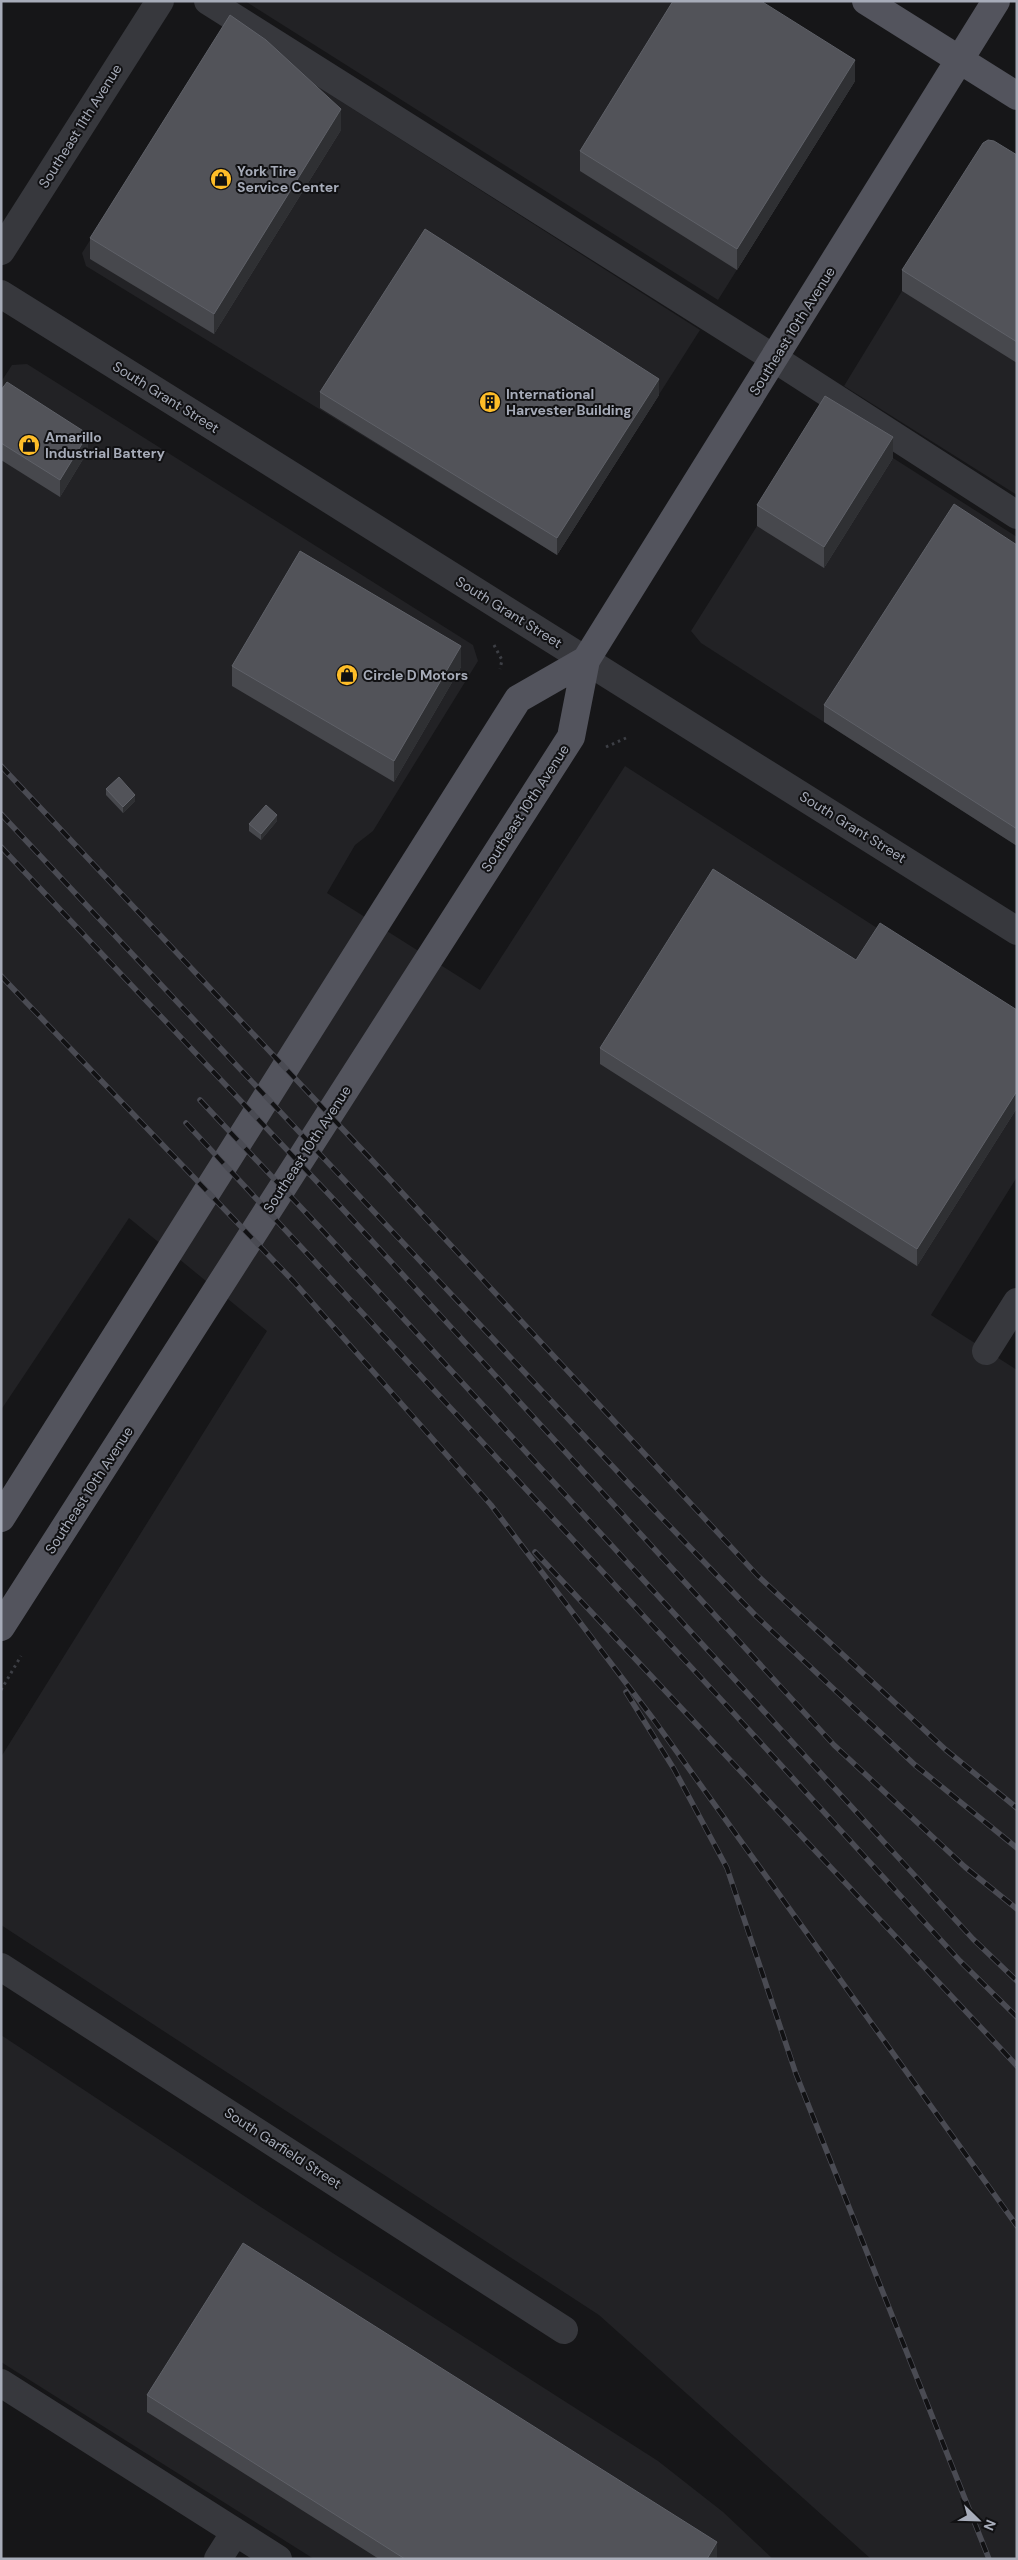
<svg xmlns="http://www.w3.org/2000/svg" width="1018" height="2560" font-family="'DM Sans',sans-serif">
<style>
.built{fill:#222225}
.lines{fill:none;stroke-linecap:round;stroke-linejoin:round}
.path{stroke:#3d3f45;stroke-width:3;stroke-dasharray:2.5 4;stroke-linecap:butt}
.minor{stroke:#37383d;stroke-width:28}
.major{stroke:#53545d;stroke-width:28}
.rail-casing{stroke:#4a4b53;stroke-width:5.5}
.rail{stroke:#111113;stroke-width:4;stroke-dasharray:11;stroke-linecap:butt}
.wall{fill:#47484d}
.shaded-wall{fill:#2f3033}
.building{fill:#525359;stroke:#5f6168}
.labels{text-anchor:middle;stroke-width:4;stroke-linejoin:round;paint-order:stroke}
.street-label{font-size:14px;fill:#a7acb9;stroke:#111113}
.poi-label{font-size:14px;font-weight:bold;fill:#a7acb9;stroke:#111113;text-anchor:start}
</style>
<rect width="100%" height="100%" fill="#161618"/>
<path class="built" d="M245 1H728L855 81 718 300Z
M224 27 700 330 557 555 86 266 82 253Z
M1017 176V495L844 386 902 291Z
M27 364 473 645 478 661 373 831 355 845 327 893 480 990 625 766 1017 1018V1177L931 1315 1017 1370V2559H871L599 2315 1 1925V1757L267 1331 129 1218 1 1410V382L12 365Z
M893 458 1017 537V846L701 643 691 631 757 526Z
M1 2035 267 2211 658 2461 723 2512 773 2559H314L1 2362Z"/>
<g class="lines">
<path class="path" d="M494 645 502 660 500 669
M606 747 626 738
M1 1690 21 1656"/>
<path class="minor" d="M208 1 775 359 1017 515
M1 251 160 1
M1 294C340 506 680 717 1017 931
M986 1351 1017 1302
M1 1967 564 2330
M1 2383 278 2559
M218 2559 235 2532"/>
<path class="major" d="M866 1 1017 96
M1 1518 518 699 586 660
M1 1627 571 737 586 660 996 1"/>
<g class="rail-casing">
<path id="rail" d="M1 766 368 1156 758 1576 946 1750 1017 1808
M1 814 632 1487 757 1617 915 1765 1017 1848
M1 847 339 1205 834 1745 965 1867 1017 1909
M1 976 294 1282 491 1505 654 1720 1017 2226
M200 1100 324 1232 973 1939 1017 1981
M186 1123 717 1695 960 1961 1017 2017
M535 1552 1017 2066
M626 1692 674 1769 727 1868 796 2074 989 2559"/>
</g>
<use href="#rail" class="rail"/>
</g>
<path class="wall" d="M855 81 737 270 580 171V151Z
M341 130 214 334 90 259V238Z
M1017 155V363L902 291V270Z
M1 390 88 451 60 497 1 460Z
M320 392 659 395 557 555 320 408Z
M893 458 824 568 757 526V505Z
M1017 545V846L824 722V705Z
M232 666 461 667 394 782 232 686Z
M106 789 135 801 123 813 106 795Z
M277 821 261 840 249 831V824Z
M856 960 1017 1010V1108L917 1266 600 1064V1048Z
M147 2395 717 2559H379L147 2412Z"/>
<path class="shaded-wall" d="M855 60V81L737 270V249Z
M341 109V130L214 334V314Z
M659 379V395L557 555V538Z
M88 434V451L60 497V480Z
M893 437V458L824 568V547Z
M461 646V667L394 782V761Z
M135 795V801L123 813V807Z
M277 815V821L261 840V834Z
M1017 1091V1108L917 1266V1249Z
M717 2542V2559H707Z"/>
<path class="building" d="M673 1H761L855 60 737 249 580 151Z
M230 15 266 40 341 109 214 314 90 238Z
M988 140 994 141 1017 155V342L902 270 983 143Z
M425 229 659 379 557 538 320 392Z
M7 382 88 434 60 480 1 443V390Z
M825 396 893 437 824 547 757 505Z
M954 504 1017 545V829L824 705Z
M300 551 461 646 394 761 232 666Z
M119 777 135 795 123 807 106 789Z
M266 805 277 815 261 834 249 824Z
M713 869 856 960 880 923 1017 1010V1091L917 1249 600 1048Z
M243 2243 717 2542 707 2559H405L147 2395Z"/>
<defs>
<g id="shop-disc" transform="scale(1.125)"><circle r="9.5" fill="#febd28" stroke="#111113"/><path d="M-5-2.5h2.3a2.7 3.5 0 0 1 5.4 0H5L5.5 6h-11ZM-1.5-2.5h3a1.5 2.3 0 0 0-3 0Z" fill="#111"/></g>
<g id="building-disc" transform="scale(1.125)"><circle r="9.5" fill="#febd28" stroke="#111113"/><path d="M-4-6H4V6H1V3H-1V6H-4ZM-2.5-4.3h1.7v1.8h-1.7ZM.8-4.3h1.7v1.8H.8ZM-2.5-1h1.7V.8h-1.7ZM.8-1h1.7V.8H.8Z" fill="#111"/></g>
</defs>
<g fill-rule="evenodd">
<use href="#shop-disc" x="221" y="179"/>
<use href="#building-disc" x="490" y="402"/>
<use href="#shop-disc" x="29" y="445"/>
<use href="#shop-disc" x="347" y="675"/>
</g>
<g class="labels">
<g class="street-label">
<text transform="translate(80 126) rotate(-58)" y="5">Southeast 11th Avenue</text>
<text transform="translate(792 331) rotate(-58)" y="5">Southeast 10th Avenue</text>
<text transform="translate(166 397) rotate(32)" y="5">South Grant Street</text>
<text transform="translate(509 612) rotate(32)" y="5">South Grant Street</text>
<text transform="translate(525 808) rotate(-57)" y="5">Southeast 10th Avenue</text>
<text transform="translate(853 827) rotate(32)" y="5">South Grant Street</text>
<text transform="translate(307 1149) rotate(-57)" y="5">Southeast 10th Avenue</text>
<text transform="translate(89 1490) rotate(-57)" y="5">Southeast 10th Avenue</text>
<text transform="translate(283 2148) rotate(33)" y="5">South Garfield Street</text>
</g>
<g class="poi-label">
<text x="237" y="176">York Tire<tspan x="237" dy="16">Service Center</tspan></text>
<text x="506" y="399">International<tspan x="506" dy="16">Harvester Building</tspan></text>
<text x="45" y="442">Amarillo<tspan x="45" dy="16">Industrial Battery</tspan></text>
<text x="363" y="680">Circle D Motors</text>
</g>
</g>
<rect width="1018" height="2560" fill="none" stroke="#a7acb9" stroke-width="5"/>
<g transform="translate(978 2520) rotate(113)" stroke="#111113" stroke-width="4" paint-order="stroke">
<path d="M0-4L9 19L0 12L-9 19Z" fill="#a7acb9"/>
<text y="-8" font-size="14" font-weight="bold" text-anchor="middle" fill="#a7acb9">N</text>
</g>
</svg>
